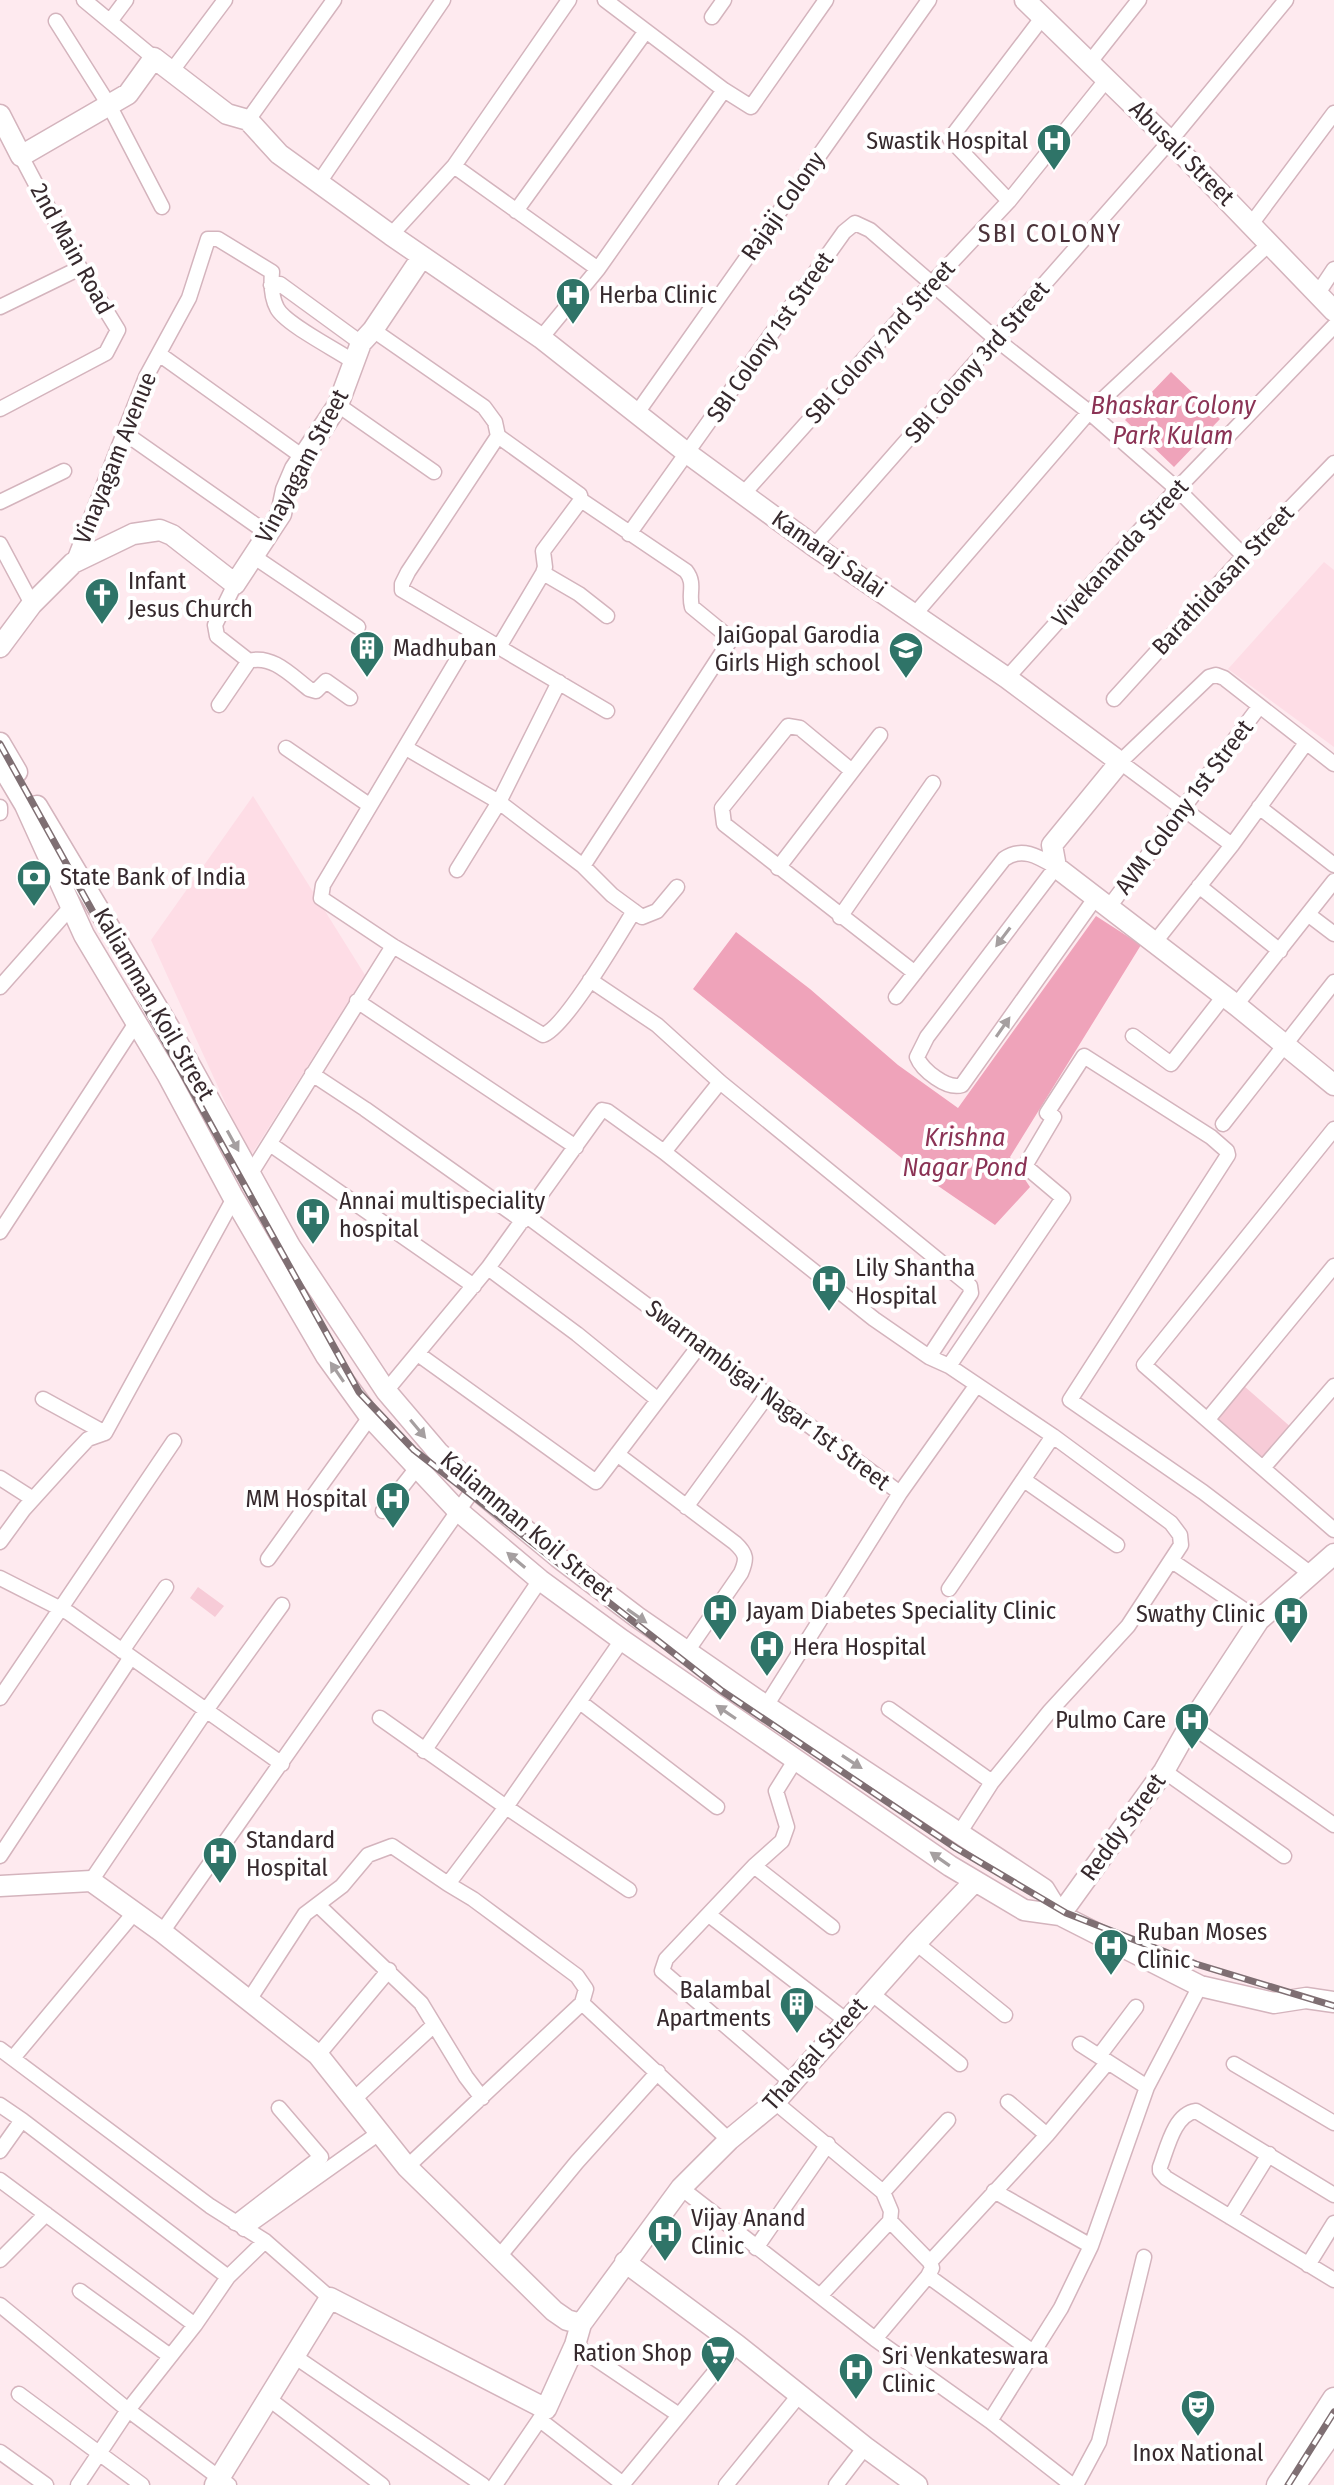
<svg xmlns="http://www.w3.org/2000/svg" width="1334" height="2485" font-family="'Fira Sans Condensed',sans-serif">
<style>
.built{fill:#fedde6}
.green{fill:#f7cbd7}
.water{fill:#efa3ba}
.lines{fill:none;stroke-linecap:round;stroke-linejoin:round}
.street-casing{stroke:#d4b4bd;stroke-width:17}
.secondary-casing{stroke:#d4b4bd;stroke-width:23}
.primary-casing{stroke:#d4b4bd;stroke-width:25}
.street{stroke:#fff;stroke-width:14}
.secondary{stroke:#fff;stroke-width:20}
.primary{stroke:#fff;stroke-width:22}
.rail-casing{stroke:#7f6f73;stroke-width:7}
.rail{stroke:#fff;stroke-width:4;stroke-dasharray:12;stroke-linecap:butt}
.oneway{fill:#a59fa0}
.labels{text-anchor:middle;stroke-width:8;stroke-linejoin:round;paint-order:stroke}
.poi-label{font-size:24px;fill:#36292d;stroke:#fff;text-anchor:start}
.street-label{font-size:24px;fill:#36292d;stroke:#fff}
.neighbourhood-label{font-size:26px;letter-spacing:2px;fill:#4b3239;stroke:#fff}
.water-label{font-size:26px;font-style:italic;fill:#8b3355;stroke:#fff}
</style>
<rect width="100%" height="100%" fill="#feeaef"/>
<path class="built" d="M1324 562 1334 570V747L1228 669Z
M253 796 365 975 250 1157 151 940Z"/>
<path class="green" d="M1244 1386 1293 1429 1266 1460 1217 1418Z
M198 1587 224 1606 215 1617 190 1598Z"/>
<path class="water" d="M1171 372 1220 419 1174 467 1125 420Z
M1096 916 1141 945 1010 1157 1030 1187 995 1225 925 1177 693 989 736 932 810 989 898 1065 958 1108Z"/>
<g class="lines">
<g class="street-casing">
<path id="street" d="M84 0 154 58
M605 0 724 90 751 107 826 0
M712 17 724 0
M111 20 126 0
M56 21 109 105 162 207
M1090 62 1139 0
M171 72 225 0
M248 120 334 0
M454 166 598 269
M318 184 443 0
M1009 201 950 139 1042 18
M516 211 646 31
M1252 223 1334 113
M391 235 454 166 569 0
M271 285 280 284 361 343
M1318 293 1334 269
M0 307 80 268
M373 330 484 407 495 422 498 436
M541 338 598 269 724 90
M159 354 303 457
M338 405 434 472
M0 409 106 353 118 330 80 268 21 156
M637 413 929 0
M126 434 267 533
M498 436 580 495 581 500 686 571C696 584 688 593 692 607L731 639 583 866
M498 436 408 572 402 584V590L607 711
M744 493 932 283 1009 201 1107 79
M0 502 64 471
M629 534 844 232 855 223 870 230 997 340 1089 412 1177 489 1244 556
M0 544 32 604
M814 546 1170 141 1286 0
M253 556 358 627
M73 563 146 377 189 298 208 239H218L272 272C271 284 271 297 277 308 285 324 337 350 354 362
M543 573 579 594 607 616
M235 584 215 625 217 636 249 661C272 654 292 676 309 689L316 691 326 681 350 698
M915 614 1089 412 1270 243
M473 633 323 885 321 898 393 946 543 1035C565 1028 619 935 634 911
M499 647 543 573 545 567 543 551 581 500
M1007 678 1177 489 1334 326
M1114 699 1244 556 1334 463
M219 705 249 661
M286 748 369 805
M406 748 499 802 583 866 612 895 642 917 657 911 677 887
M852 771 800 728 788 726 722 808 724 824 915 973
M0 807V813
M1259 807 1334 865
M1232 845 1120 762 1209 677 1216 675 1224 678 1334 764
M778 868 880 735
M457 870 499 802 559 682
M1199 886 1280 951
M1109 907 1259 707
M1309 915 1334 934
M840 917 933 783
M1155 942 1232 845 1306 743
M590 980 657 1025 720 1082 970 1286 971 1293 929 1357
M0 987 70 908
M896 997 1004 859C1022 846 1039 857 1056 867L927 1037 917 1057C922 1070 947 1090 962 1085L1096 897
M357 1001 576 1147
M1236 1005 1334 881
M1133 1036 1171 1064 1224 996
M312 1074 365 1109 523 1221
M1223 1124 1334 982
M1334 1129 1144 1365 1334 1530
M270 1144 474 1286
M664 1152 720 1082
M251 1173 393 946
M528 1217 900 1493
M0 1232 136 1023
M488 1268 577 1334 658 1400
M418 1354 596 1482 699 1346
M949 1366 1063 1198 1025 1166 1054 1117 1047 1113 1084 1056 1211 1137 1227 1151 1228 1155 1070 1400 1203 1492 1311 1574
M386 1391 488 1268 598 1115 602 1110 607 1111 664 1152 874 1319 929 1357 949 1366 1053 1436 1171 1523 1180 1535 1181 1545 1128 1626 1050 1711 992 1782 960 1832
M43 1399 105 1433
M1208 1419 1334 1266
M617 1454 735 1543C747 1554 747 1559 741 1573L688 1650
M1263 1468 1334 1386
M0 1478 33 1499
M1024 1480 1117 1545
M686 1507 767 1396
M383 1511 416 1469
M0 1542 24 1509 72 1456 88 1439 105 1433 234 1198
M268 1559 370 1417
M1172 1561 1259 1620
M0 1578 69 1613 282 1764
M949 1589 1053 1436
M122 1651 166 1587
M0 1698 174 1441
M580 1702 717 1807
M766 1706 900 1493 976 1386
M889 1709 992 1782
M380 1718 506 1807 622 1640
M1190 1725 1334 1825
M424 1751 540 1580
M1164 1771 1284 1856
M0 1856 131 1657
M754 1866 832 1927
M91 1881 207 1709 282 1605
M629 1890 506 1807 448 1884 473 1899 577 1976 586 1989 582 2003 729 2140
M318 1905 421 2003 466 2077 482 2098
M709 1915 847 2021
M162 1932 475 1487
M916 1943 1005 2015
M871 1993 960 2064
M249 2000 305 1914 342 1886 368 1855 392 1846 448 1884
M1080 2044 1147 2087
M0 2049 210 2206 265 2241 330 2298
M318 2055 389 1970
M1099 2056 1136 2007
M13 2058 134 1913
M1234 2064 1334 2123
M791 2082 662 1971 666 1959 754 1866 782 1841 787 1827 776 1791 796 1759
M354 2099 434 2025
M775 2102 883 2192 891 2211 890 2221 930 2262
M1008 2102 1047 2135
M0 2105 22 2120
M0 2151 22 2120 228 2277
M407 2167 582 2003
M0 2180 195 2325
M681 2188 875 2339 990 2421 1072 2485
M994 2191 1091 2246
M883 2192 948 2120
M1334 2195 1196 2111C1174 2114 1167 2149 1160 2167V2171L1166 2178 1334 2280
M1230 2217 1269 2154
M235 2223 321 2157 279 2108
M244 2229 379 2133
M756 2248 828 2144
M498 2258 577 2162 658 2072
M0 2260 46 2214
M1308 2265 1334 2223
M928 2276 932 2268 930 2262 1047 2135 1107 2063
M80 2291 170 2356
M820 2296 890 2221
M0 2305 128 2410 229 2485
M875 2339 928 2276 1033 2352
M575 2345 679 2415
M294 2356 483 2485
M19 2394 142 2485
M269 2399 382 2485
M540 2420 623 2484
M990 2421 1061 2308 1091 2246 1147 2087 1200 1986
M0 2452 46 2485
M78 2485 128 2410 195 2325 228 2277 265 2241
M495 2485 544 2413
M622 2485 737 2345
M726 2485 800 2394
M836 2485 865 2447
M1076 2485 1099 2442 1144 2257"/>
</g>
<g class="secondary-casing">
<path id="secondary" d="M1025 0 1170 141 1334 311
M0 115 21 156 128 94 154 58 227 114 248 120 279 154 391 235 541 338 687 453 814 546 1007 678 1120 762 1052 845 1056 867 1236 1005 1334 1085
M0 647 32 604 73 563 133 534 160 530 172 535 235 584 281 514 286 490 295 469 338 405 361 343 373 330 422 257
M0 743 17 772
M0 763 25 805 84 935 167 1074 232 1195 326 1356 370 1417 457 1510 540 1580 622 1640 950 1866 1024 1910 1060 1915 1200 1986 1274 2003 1306 1998 1334 2002
M37 806 170 1029 290 1246 386 1391 438 1452 481 1493 558 1557 637 1617 766 1706 1044 1889 1060 1915
M0 1886 91 1881 162 1932 318 2055 407 2167 554 2311 567 2320 581 2324
M1060 1915 1164 1771 1190 1725 1259 1620 1334 1554
M625 2262 737 2345 865 2447 917 2485
M215 2485 330 2298 546 2409 575 2345 581 2324 681 2188 729 2140 775 2102 916 1943 974 1882"/>
</g>
<g class="primary-casing">
<path id="primary" d="M1295 2484 1334 2429
M1278 2485 1334 2399"/>
</g>
<use href="#street" class="street"/>
<use href="#secondary" class="secondary"/>
<use href="#primary" class="primary"/>
<g class="rail-casing">
<path id="rail" d="M0 744 359 1392 414 1450 722 1691 956 1848 1066 1913 1196 1964 1334 2006
M1288 2485 1334 2412"/>
</g>
<use href="#rail" class="rail"/>
</g>
<defs><path id="oneway-solid" d="M-6-.8H1V-3.2L6.5 0L1 3.2V.8H-6Z" transform="scale(2)"/></defs>
<g class="oneway">
<use href="#oneway-solid" transform="translate(1003 937) rotate(127)"/>
<use href="#oneway-solid" transform="translate(1003 1027) rotate(-55)"/>
<use href="#oneway-solid" transform="translate(233 1141) rotate(61)"/>
<use href="#oneway-solid" transform="translate(337 1372) rotate(-124)"/>
<use href="#oneway-solid" transform="translate(418 1429) rotate(50)"/>
<use href="#oneway-solid" transform="translate(516 1560) rotate(-140)"/>
<use href="#oneway-solid" transform="translate(637 1616) rotate(35)"/>
<use href="#oneway-solid" transform="translate(726 1712) rotate(-146)"/>
<use href="#oneway-solid" transform="translate(852 1762) rotate(33)"/>
<use href="#oneway-solid" transform="translate(940 1859) rotate(-145)"/>
</g>
<defs>
<g id="hospital-pin" transform="scale(1.8)"><path d="M0 17L-7.5 6A9.5 9.5 0 1 1 7.5 6Z" fill="#2f7468" stroke="#fff"/><path d="M-5-5h3v3.5h4V-5h3V5h-3V1.5h-4V5h-3Z" fill="#fff"/></g>
<g id="church-pin" transform="scale(1.8)"><path d="M0 17L-7.5 6A9.5 9.5 0 1 1 7.5 6Z" fill="#2f7468" stroke="#fff"/><path d="M-1.2-6h2.4v3.5h3.3v2.4h-3.3V6h-2.4V-.1h-3.3v-2.4h3.3Z" fill="#fff"/></g>
<g id="building-pin" transform="scale(1.8)"><path d="M0 17L-7.5 6A9.5 9.5 0 1 1 7.5 6Z" fill="#2f7468" stroke="#fff"/><path d="M-4-6H4V6H1V3H-1V6H-4ZM-2.5-4.3h1.7v1.8h-1.7ZM.8-4.3h1.7v1.8H.8ZM-2.5-1h1.7V.8h-1.7ZM.8-1h1.7V.8H.8Z" fill="#fff"/></g>
<g id="school-pin" transform="scale(1.8)"><path d="M0 17L-7.5 6A9.5 9.5 0 1 1 7.5 6Z" fill="#2f7468" stroke="#fff"/><path d="M0-5L7-2L0 1L-7-2ZM-4 1L0 2.5L4 1V4Q0 6-4 4Z" fill="#fff"/></g>
<g id="bank-pin" transform="scale(1.8)"><path d="M0 17L-7.5 6A9.5 9.5 0 1 1 7.5 6Z" fill="#2f7468" stroke="#fff"/><path d="M-6-4H6V4H-6ZM0-2.3a2.3 2.3 0 1 0 0 4.6a2.3 2.3 0 1 0 0-4.6Z" fill="#fff"/></g>
<g id="supermarket-pin" transform="scale(1.8)"><path d="M0 17L-7.5 6A9.5 9.5 0 1 1 7.5 6Z" fill="#2f7468" stroke="#fff"/><path d="M-6-5.5h2.5l.6 2H6L4.5 2H-2.5L-4.4-4H-6ZM-1.5 3.2a1.3 1.3 0 1 0 .1 0ZM3 3.2a1.3 1.3 0 1 0 .1 0Z" fill="#fff"/></g>
<g id="theatre-pin" transform="scale(1.8)"><path d="M0 17L-7.5 6A9.5 9.5 0 1 1 7.5 6Z" fill="#2f7468" stroke="#fff"/><path d="M-5-5.5Q0-4 5-5.5V0Q5 5 0 6Q-5 5-5 0ZM-3.3-2.5H-1v1.5H-3.3ZM1-2.5H3.3v1.5H1ZM-2.8 1Q0 5.5 2.8 1Z" fill="#fff"/></g>
</defs>
<g fill-rule="evenodd">
<use href="#hospital-pin" x="1054" y="141"/>
<use href="#hospital-pin" x="573" y="295"/>
<use href="#church-pin" x="102" y="595"/>
<use href="#building-pin" x="367" y="648"/>
<use href="#school-pin" x="906" y="649"/>
<use href="#bank-pin" x="34" y="877"/>
<use href="#hospital-pin" x="313" y="1215"/>
<use href="#hospital-pin" x="829" y="1282"/>
<use href="#hospital-pin" x="393" y="1499"/>
<use href="#hospital-pin" x="720" y="1611"/>
<use href="#hospital-pin" x="1291" y="1614"/>
<use href="#hospital-pin" x="767" y="1647"/>
<use href="#hospital-pin" x="1192" y="1720"/>
<use href="#hospital-pin" x="220" y="1854"/>
<use href="#hospital-pin" x="1111" y="1946"/>
<use href="#building-pin" x="797" y="2004"/>
<use href="#hospital-pin" x="665" y="2232"/>
<use href="#supermarket-pin" x="718" y="2353"/>
<use href="#hospital-pin" x="856" y="2370"/>
<use href="#theatre-pin" x="1198" y="2407"/>
</g>
<g class="labels">
<g class="poi-label">
<text x="1028" y="149" text-anchor="end">Swastik Hospital</text>
<text x="599" y="303">Herba Clinic</text>
<text x="128" y="589">Infant<tspan x="128" dy="28">Jesus Church</tspan></text>
<text x="880" y="643" text-anchor="end">JaiGopal Garodia<tspan x="880" dy="28">Girls High school</tspan></text>
<text x="393" y="656">Madhuban</text>
<text x="60" y="885">State Bank of India</text>
<text x="339" y="1209">Annai multispeciality<tspan x="339" dy="28">hospital</tspan></text>
<text x="855" y="1276">Lily Shantha<tspan x="855" dy="28">Hospital</tspan></text>
<text x="367" y="1507" text-anchor="end">MM Hospital</text>
<text x="746" y="1619">Jayam Diabetes Speciality Clinic</text>
<text x="1265" y="1622" text-anchor="end">Swathy Clinic</text>
<text x="793" y="1655">Hera Hospital</text>
<text x="1166" y="1728" text-anchor="end">Pulmo Care</text>
<text x="246" y="1848">Standard<tspan x="246" dy="28">Hospital</tspan></text>
<text x="1137" y="1940">Ruban Moses<tspan x="1137" dy="28">Clinic</tspan></text>
<text x="771" y="1998" text-anchor="end">Balambal<tspan x="771" dy="28">Apartments</tspan></text>
<text x="691" y="2226">Vijay Anand<tspan x="691" dy="28">Clinic</tspan></text>
<text x="692" y="2361" text-anchor="end">Ration Shop</text>
<text x="882" y="2364">Sri Venkateswara<tspan x="882" dy="28">Clinic</tspan></text>
<text x="1198" y="2461" text-anchor="middle">Inox National</text>
</g>
<g class="street-label">
<text transform="translate(1182 153) rotate(45)" y="8">Abusali Street</text>
<text transform="translate(783 206) rotate(-55)" y="8">Rajaji Colony</text>
<text transform="translate(72 249) rotate(61)" y="8">2nd Main Road</text>
<text transform="translate(770 337) rotate(-55)" y="8">SBI Colony 1st Street</text>
<text transform="translate(880 342) rotate(-48)" y="8">SBI Colony 2nd Street</text>
<text transform="translate(977 362) rotate(-49)" y="8">SBI Colony 3rd Street</text>
<text transform="translate(115 458) rotate(-68)" y="8">Vinayagam Avenue</text>
<text transform="translate(302 466) rotate(-62)" y="8">Vinayagam Street</text>
<text transform="translate(1120 553) rotate(-48)" y="8">Vivekananda Street</text>
<text transform="translate(829 554) rotate(35)" y="8">Kamaraj Salai</text>
<text transform="translate(1223 580) rotate(-47)" y="8">Barathidasan Street</text>
<text transform="translate(1184 807) rotate(-53)" y="8">AVM Colony 1st Street</text>
<text transform="translate(154 1004) rotate(60)" y="8">Kaliamman Koil Street</text>
<text transform="translate(768 1395) rotate(37)" y="8">Swarnambigai Nagar 1st Street</text>
<text transform="translate(527 1526) rotate(40)" y="8">Kaliamman Koil Street</text>
<text transform="translate(1123 1827) rotate(-54)" y="8">Reddy Street</text>
<text transform="translate(815 2054) rotate(-48)" y="8">Thangal Street</text>
</g>
<g class="neighbourhood-label">
<text x="1050" y="242">SBI COLONY</text>
</g>
<g class="water-label">
<text x="1173" y="414">Bhaskar Colony<tspan x="1173" dy="30">Park Kulam</tspan></text>
<text x="965" y="1146">Krishna<tspan x="965" dy="30">Nagar Pond</tspan></text>
</g>
</g>
</svg>
